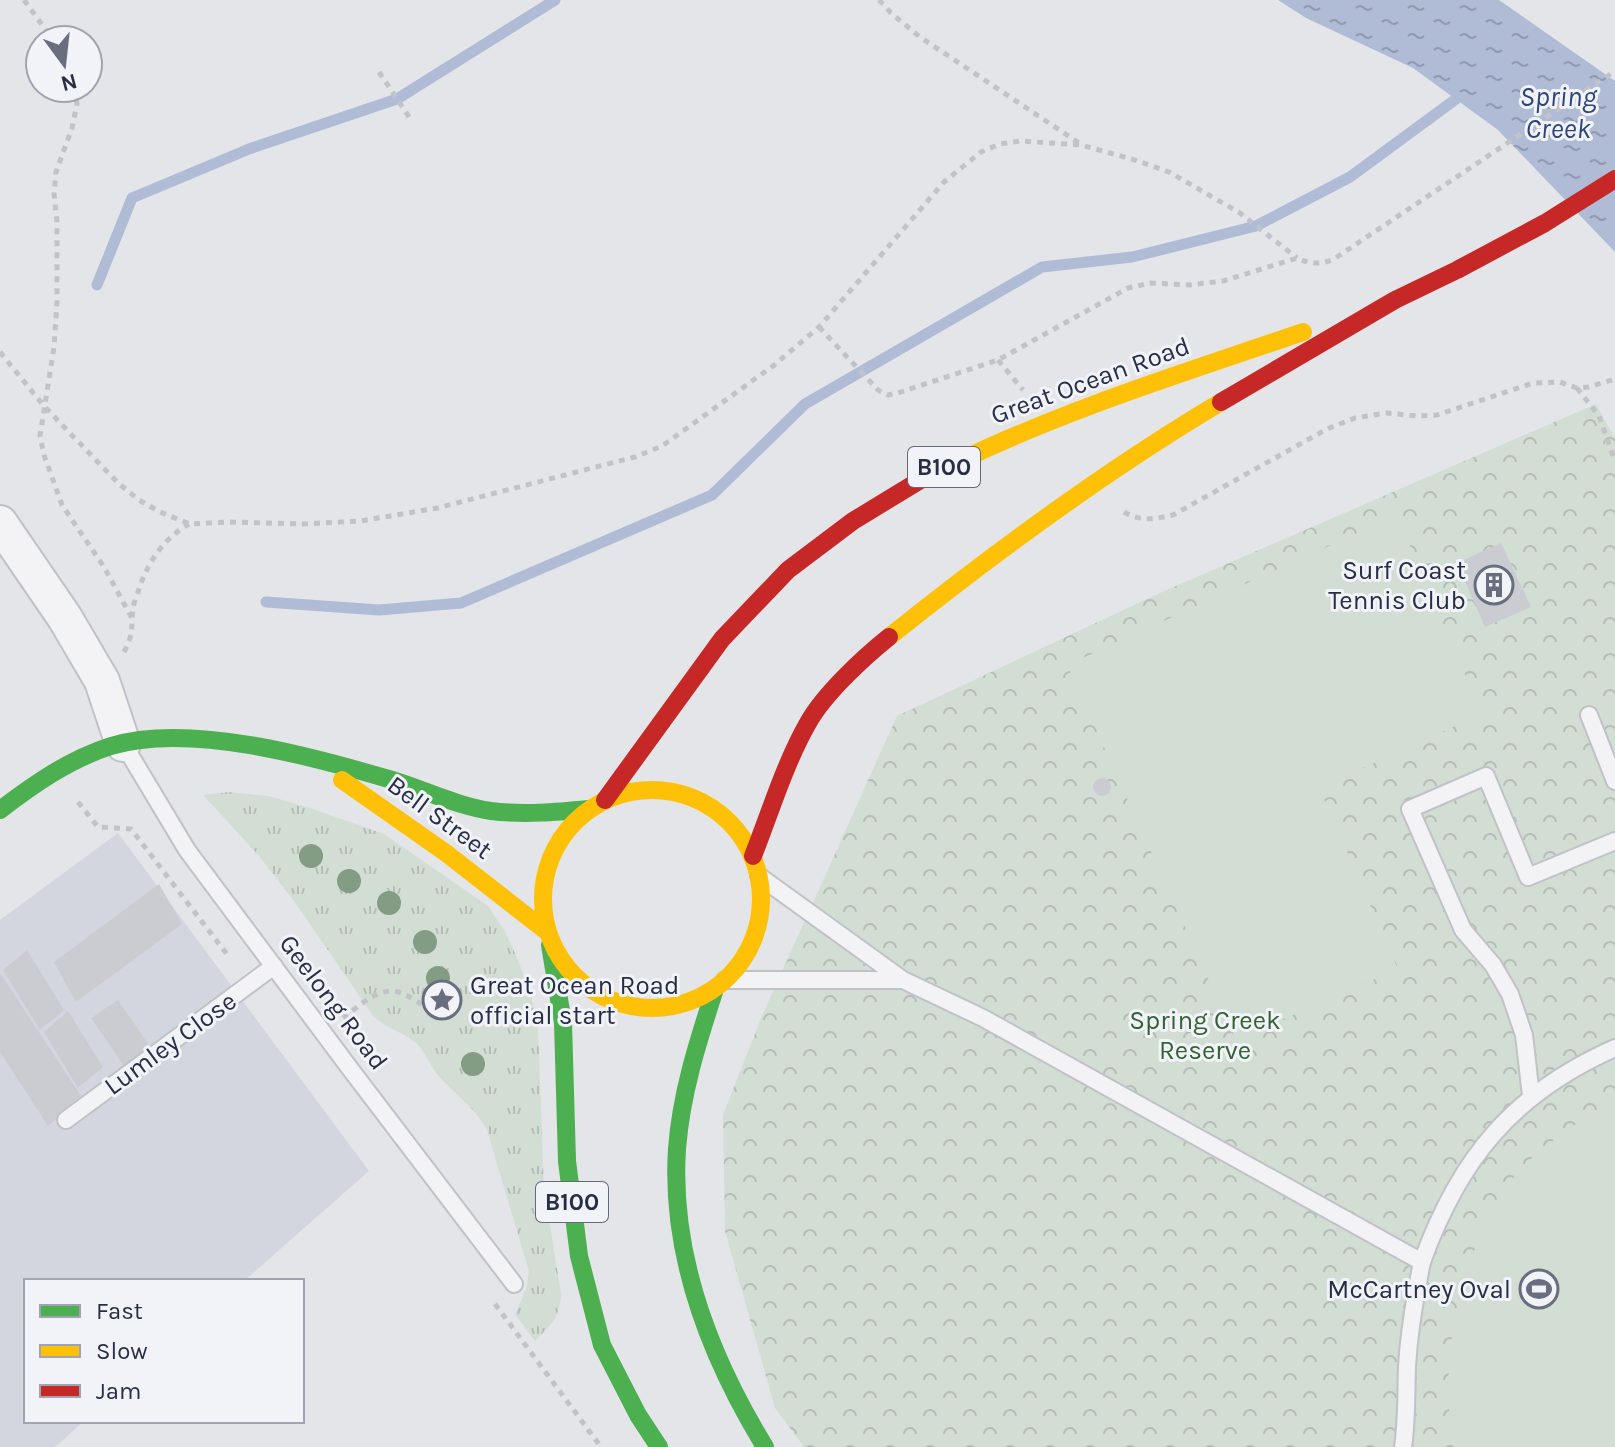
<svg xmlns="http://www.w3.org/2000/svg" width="1615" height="1447" font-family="Karla,sans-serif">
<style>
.built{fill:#d3d6de}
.grass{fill:url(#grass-tufts)}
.forest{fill:url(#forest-crowns)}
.pitch{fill:#d2ddd4}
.water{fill:url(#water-ripples)}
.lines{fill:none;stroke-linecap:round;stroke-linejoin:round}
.stream{stroke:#b0bcd6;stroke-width:11}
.building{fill:#caccd1}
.lane-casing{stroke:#c0c2c7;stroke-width:20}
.street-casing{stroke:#c0c2c7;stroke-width:38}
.path{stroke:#c2c3c9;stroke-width:5;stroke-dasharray:6 6;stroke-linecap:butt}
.lane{stroke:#f3f3f6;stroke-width:16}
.street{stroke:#f3f3f6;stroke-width:34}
.fast{stroke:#4caf50;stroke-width:18}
.slow{stroke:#ffc107;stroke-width:18}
.jam{stroke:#c62828;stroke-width:18}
.tree{fill:#839d85}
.labels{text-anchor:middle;stroke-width:6;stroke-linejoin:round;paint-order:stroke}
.shield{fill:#f1f3f8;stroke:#64697b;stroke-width:2}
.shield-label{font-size:24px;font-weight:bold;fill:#282e45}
.street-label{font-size:26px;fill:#282e45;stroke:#f1f3f8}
.poi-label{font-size:26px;fill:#282e45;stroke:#f1f3f8;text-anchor:end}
.park-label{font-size:26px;fill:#356234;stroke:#f1f3f8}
.water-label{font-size:28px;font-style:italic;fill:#2e457c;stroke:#f1f3f8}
</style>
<defs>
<pattern id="grass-tufts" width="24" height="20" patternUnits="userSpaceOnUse" patternTransform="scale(2)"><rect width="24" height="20" fill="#d2ddd4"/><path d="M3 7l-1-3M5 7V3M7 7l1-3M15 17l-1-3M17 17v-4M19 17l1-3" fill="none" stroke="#b4beb7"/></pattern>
<pattern id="forest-crowns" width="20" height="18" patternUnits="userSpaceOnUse" patternTransform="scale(2)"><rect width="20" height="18" fill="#d2ddd4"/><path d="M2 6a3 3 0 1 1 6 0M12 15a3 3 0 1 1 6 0" fill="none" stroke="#b4beb7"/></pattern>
<pattern id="water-ripples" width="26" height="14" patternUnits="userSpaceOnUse" patternTransform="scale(2)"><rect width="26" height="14" fill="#b0bcd6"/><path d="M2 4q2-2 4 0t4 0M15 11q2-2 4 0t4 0" fill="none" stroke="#8f99af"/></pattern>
</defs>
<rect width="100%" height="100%" fill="#e3e5e9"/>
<path class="built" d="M118 833 369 1171 244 1281H26V1421H84L55 1447H0V920Z"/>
<path class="grass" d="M229 792 268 796 307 807 384 834 488 906 504 930 518 960 531 995 538 1030 544 1189 561 1293C560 1317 552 1324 535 1341L515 1314 527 1287 529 1271 487 1130C475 1107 454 1094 437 1074 429 1064 426 1052 416 1043 403 1032 387 1029 374 1017L294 901 259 856 203 795Z"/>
<path class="forest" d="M1596 404 1615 438V1447H804L775 1408 725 1231 723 1115 762 1016 897 716 1162 592Z"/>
<path class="pitch" d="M1397 515 1482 714 1319 788 1398 969 1236 1040 1067 665Z
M1615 1100V1447H1454C1436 1357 1462 1240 1521 1168 1526 1162 1533 1157 1539 1152 1563 1132 1588 1115 1615 1100Z"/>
<path class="water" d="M1278 0H1499L1615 81V252L1498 130 1413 68 1306 18Z"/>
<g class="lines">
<path class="stream" d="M97 285 132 198 249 149 397 99 555 0
M266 602 379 610 461 603 712 495 805 404 1042 267 1132 257 1256 226 1350 177 1456 99"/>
</g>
<path class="building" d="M1501 543 1531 607 1485 627 1457 563Z
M1093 787a9 9 0 1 1 18 0a9 9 0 1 1-18 0Z
M159 884 182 924 76 1002 54 962Z
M27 950 64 1010 40 1030 3 970Z
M0 973 81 1096 48 1126 0 1052Z
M118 1000 151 1048 124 1066 91 1018Z
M68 1011 103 1067 78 1088 44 1032Z"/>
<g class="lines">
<g class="lane-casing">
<path id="lane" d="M1589 715 1615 781
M124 745 187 850 348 1066 514 1284
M759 876 903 980 983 1018 1422 1262C1415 1297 1409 1331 1407 1367 1406 1393 1407 1420 1403 1447
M725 980H903
M1531 1096 1524 1035 1510 994 1493 965 1463 930 1410 809 1486 776 1528 877 1615 841
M66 1120 274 966
M1422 1262C1459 1159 1513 1093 1615 1048"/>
</g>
<g class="street-casing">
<path id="street" d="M0 523 65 618 102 681 123 744"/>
</g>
<path class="path" d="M24 0 53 40
M879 0 891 13 920 37 1079 143
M379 72 411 120
M75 88 77 104 72 128 56 172 54 193 57 222V302L54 347 40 436 44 455 62 505 104 567 134 622
M819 327 878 390 888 395 901 392 998 360 1128 288 1150 283 1189 285 1223 281 1297 258C1310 264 1320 265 1334 259L1615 71
M0 352 44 406 118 483 139 500 160 512 190 524 228 522 303 524 360 521 437 508 635 457 662 446 773 366 819 327 944 182 981 152 1000 144 1020 141 1081 145 1135 160 1169 172 1240 213 1297 258
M998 360 1023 390
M1577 388 1599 416 1615 461
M1124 512C1141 522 1155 519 1173 515L1327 429 1355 418 1386 413 1418 416 1437 415 1533 383 1560 382 1577 388 1589 387 1615 379
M124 652C134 633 131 627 133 608 134 602 137 595 139 589 148 562 163 539 189 524
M78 802 98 827 131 829 229 957
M343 1018C361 1005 382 982 406 995 417 1001 427 1009 440 1012L445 1009 451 999 448 989
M495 1304 601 1447"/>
<use href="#lane" class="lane"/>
<use href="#street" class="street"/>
<path class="fast" d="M0 810C34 784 70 759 111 746 190 722 314 757 392 780 425 790 457 806 491 811 524 815 557 812 589 809
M550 945 563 1023 567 1161 579 1256 602 1345 638 1415 659 1447
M715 989C698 1041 681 1094 677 1149 670 1256 710 1357 765 1447"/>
<path class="slow" d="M949 466C1063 410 1184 373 1303 332
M889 637C994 553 1105 471 1221 402
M342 780 446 853 546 931
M543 899a109 109 0 1 1 218 0a109 109 0 1 1-218 0Z"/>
<path class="jam" d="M1221 402 1395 300 1457 270 1545 223 1615 179
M605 800 722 639 788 570 853 521 922 479 949 466
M753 856C770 813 785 763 808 723 824 694 863 658 889 637"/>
</g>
<g class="tree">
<circle cx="311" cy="856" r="12"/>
<circle cx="349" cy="881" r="12"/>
<circle cx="389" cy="903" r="12"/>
<circle cx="425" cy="942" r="12"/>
<circle cx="438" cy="978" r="12"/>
<circle cx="473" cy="1064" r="12"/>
</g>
<defs>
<g id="building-ring" transform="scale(2)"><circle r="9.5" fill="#f1f3f8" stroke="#696e7e" stroke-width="1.5"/><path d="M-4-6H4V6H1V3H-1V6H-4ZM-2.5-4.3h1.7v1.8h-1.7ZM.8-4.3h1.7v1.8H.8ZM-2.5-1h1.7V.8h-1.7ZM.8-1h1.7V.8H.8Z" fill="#696e7e"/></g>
<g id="sight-ring" transform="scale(2)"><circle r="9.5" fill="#f1f3f8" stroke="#696e7e" stroke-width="1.5"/><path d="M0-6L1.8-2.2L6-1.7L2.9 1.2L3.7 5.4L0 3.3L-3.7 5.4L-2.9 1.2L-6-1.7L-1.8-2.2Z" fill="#696e7e"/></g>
<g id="stadium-ring" transform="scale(2)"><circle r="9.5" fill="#f1f3f8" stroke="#696e7e" stroke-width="1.5"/><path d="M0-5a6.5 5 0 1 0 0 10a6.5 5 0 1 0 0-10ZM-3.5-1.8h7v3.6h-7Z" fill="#696e7e"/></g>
</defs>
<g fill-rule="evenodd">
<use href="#building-ring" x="1494" y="585"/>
<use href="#sight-ring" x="442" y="1000"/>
<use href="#stadium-ring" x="1539" y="1289"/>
</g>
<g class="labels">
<g class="shield">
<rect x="908" y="447" width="72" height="40" rx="6"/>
<rect x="536" y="1182" width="72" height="40" rx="6"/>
</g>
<g class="shield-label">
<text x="944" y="475">B100</text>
<text x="572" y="1210">B100</text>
</g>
<g class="street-label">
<text transform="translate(1090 380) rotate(-20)" y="9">Great Ocean Road</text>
<text transform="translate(440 817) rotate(36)" y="9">Bell Street</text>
<text transform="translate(334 1002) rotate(53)" y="9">Geelong Road</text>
<text transform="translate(170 1043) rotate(-36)" y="9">Lumley Close</text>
</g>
<g class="poi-label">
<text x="1466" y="579">Surf Coast<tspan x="1466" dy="30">Tennis Club</tspan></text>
<text x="470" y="994" text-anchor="start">Great Ocean Road<tspan x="470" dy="30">official start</tspan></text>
<text x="1511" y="1298">McCartney Oval</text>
</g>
<g class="park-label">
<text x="1205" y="1029">Spring Creek<tspan x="1205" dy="30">Reserve</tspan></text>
</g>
<g class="water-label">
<text x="1558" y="106">Spring<tspan x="1558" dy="32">Creek</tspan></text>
</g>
</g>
<rect x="24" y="1279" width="280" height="144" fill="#f1f3f8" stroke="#a1a4b0" stroke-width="2"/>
<rect x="40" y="1305" width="40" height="12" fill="#4caf50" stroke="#a1a4b0" stroke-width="2"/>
<text x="96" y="1319" font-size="24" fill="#282e45">Fast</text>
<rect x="40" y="1345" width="40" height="12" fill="#ffc107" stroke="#a1a4b0" stroke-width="2"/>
<text x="96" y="1359" font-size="24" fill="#282e45">Slow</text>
<rect x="40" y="1385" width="40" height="12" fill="#c62828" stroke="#a1a4b0" stroke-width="2"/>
<text x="96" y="1399" font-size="24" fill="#282e45">Jam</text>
<g transform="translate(64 64) rotate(165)"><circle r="38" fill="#f1f3f8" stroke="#a1a4b0" stroke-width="2"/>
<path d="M0-6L14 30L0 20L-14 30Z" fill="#696e7e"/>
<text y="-12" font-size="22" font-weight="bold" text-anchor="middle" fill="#282e45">N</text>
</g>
</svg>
